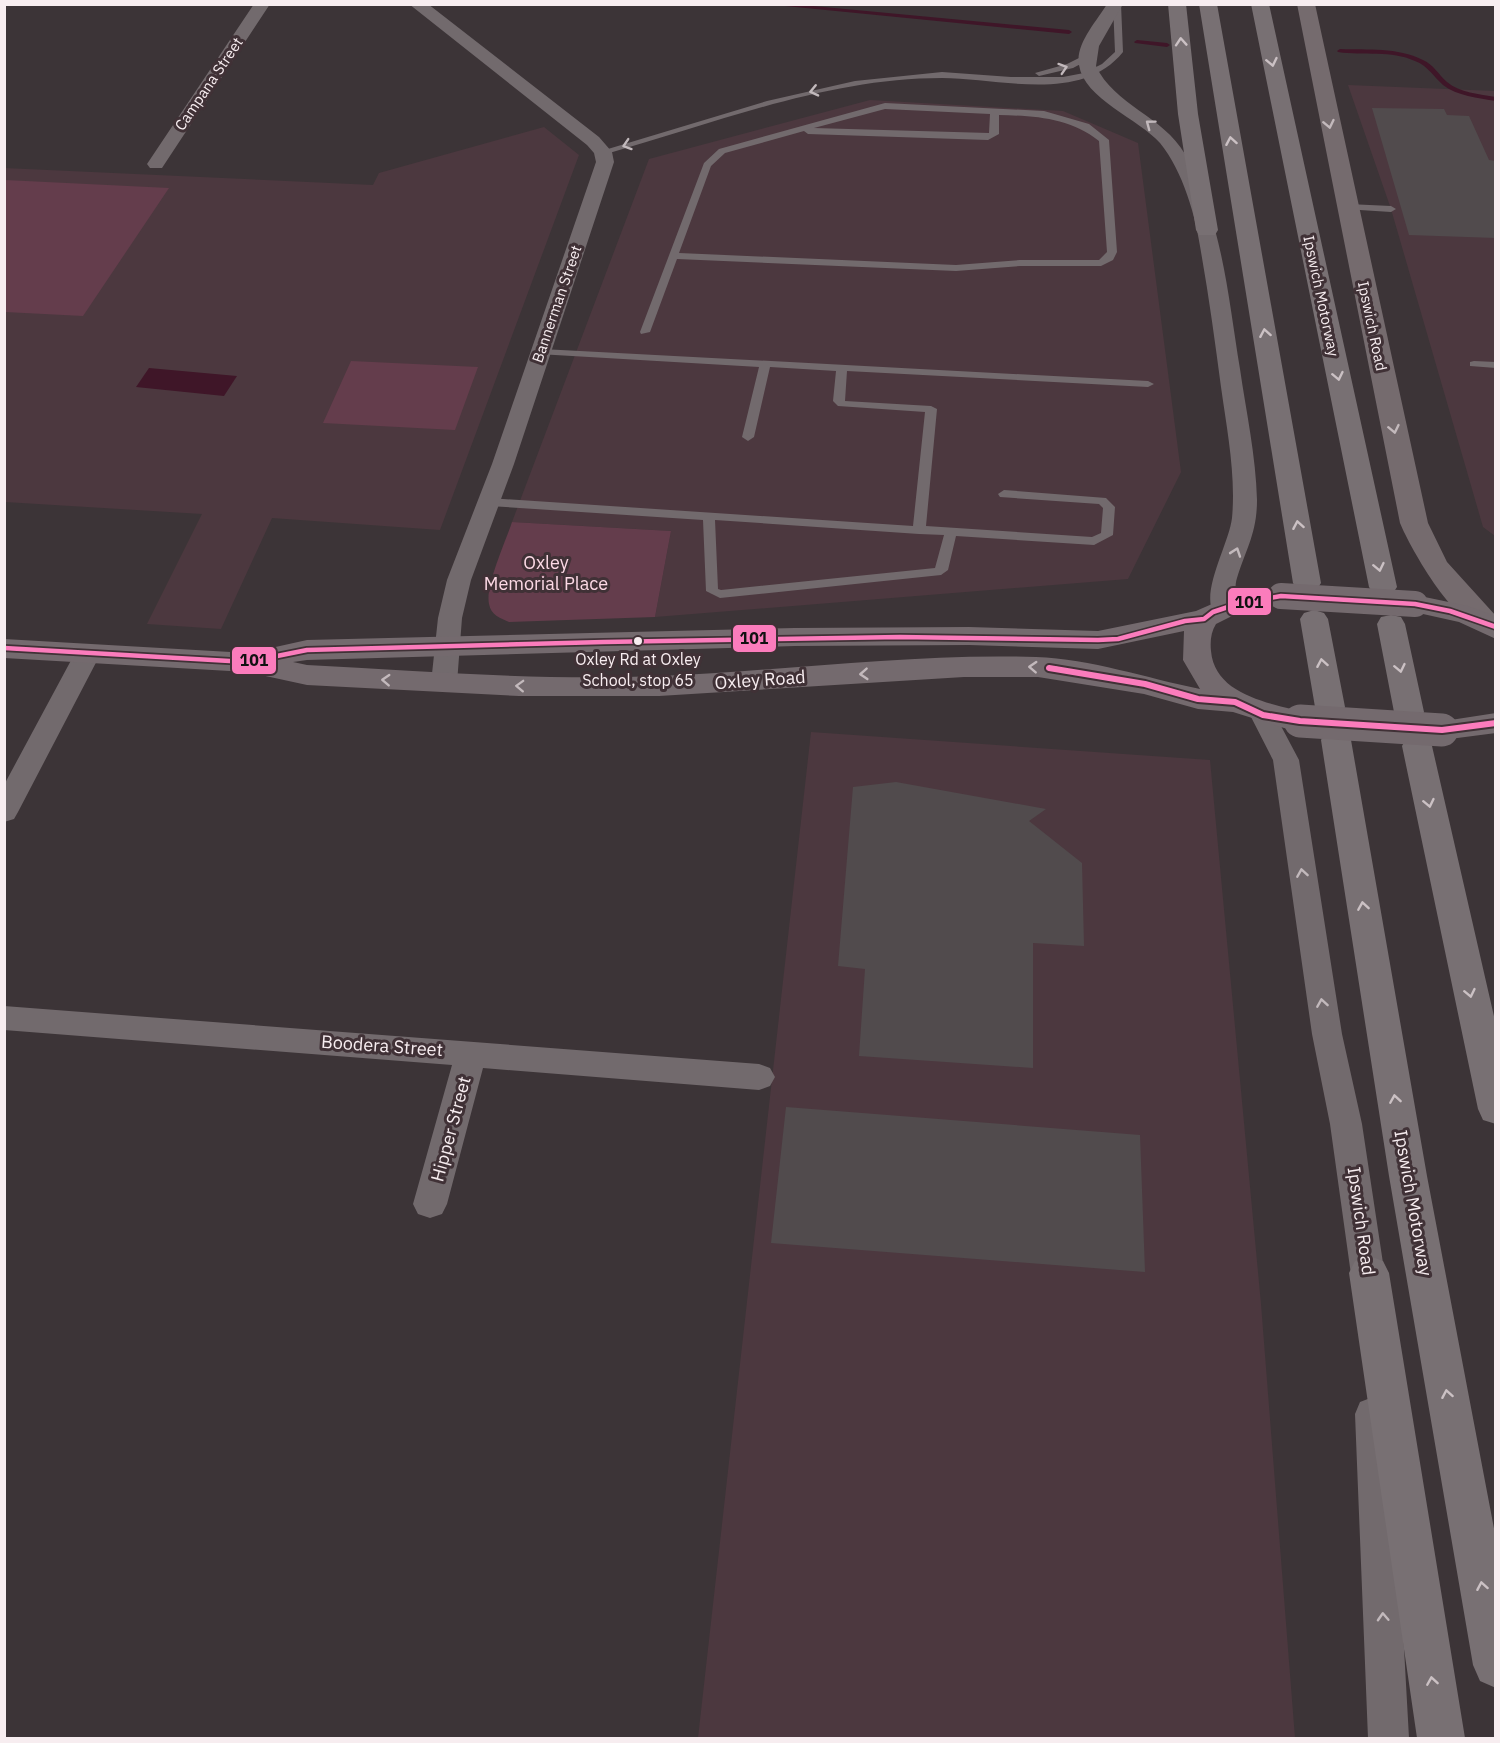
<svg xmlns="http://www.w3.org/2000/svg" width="1500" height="1743" font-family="'IBM Plex Sans',sans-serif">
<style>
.built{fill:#4c383f}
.green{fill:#643d4c}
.water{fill:#3f1628}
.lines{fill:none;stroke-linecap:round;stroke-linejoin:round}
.stream{fill:#3f1628;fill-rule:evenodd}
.building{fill:#514b4d}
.service{fill:#726a6d;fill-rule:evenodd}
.minor{fill:#726a6d;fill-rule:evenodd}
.secondary{fill:#756b6e;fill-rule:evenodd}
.primary{fill:#746a6e;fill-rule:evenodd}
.motorway{fill:#787073;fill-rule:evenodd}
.primary-bridge-far1{stroke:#746a6e;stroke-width:26}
.primary-bridge{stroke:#746a6e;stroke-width:33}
.bus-1-far1-casing{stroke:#403136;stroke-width:8}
.bus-1-casing{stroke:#403136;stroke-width:10}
.bus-1-far1{stroke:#fb7cbc;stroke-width:4.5}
.bus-1{stroke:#fb7cbc;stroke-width:6}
.oneway{stroke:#cbc1c4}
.oneway2{stroke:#c2b9bc}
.oneway3{stroke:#c3b9bc}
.bus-dot{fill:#f7edf0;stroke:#403136;stroke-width:2}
.labels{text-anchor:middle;stroke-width:6;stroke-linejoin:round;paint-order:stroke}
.far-street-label{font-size:15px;fill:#f7edf0;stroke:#403136}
.bus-label{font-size:16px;fill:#f7edf0;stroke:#403136}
.park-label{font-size:18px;fill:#fcd9e5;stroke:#403136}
.street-label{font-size:18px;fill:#f7edf0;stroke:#403136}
.line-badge{stroke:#403136;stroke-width:2}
.pale-badge-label{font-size:16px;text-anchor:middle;font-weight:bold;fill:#111}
</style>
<rect width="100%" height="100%" fill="#3c3437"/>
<path class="built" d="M1348 85 1495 91V536L1483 527 1391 209Z
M870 100 1063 111 1138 143 1181 472 1128 579 655 617 671 531 512 522 649 159Z
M544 127 579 155 440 530 272 518 221 629 147 624 202 514 5 502 4 168 373 185 379 173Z
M811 732 1210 760 1261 1304 1295 1738H698Z"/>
<path class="green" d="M5 180 169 188 83 316 5 312Z
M351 361 478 367 455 430 323 423Z
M512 522 671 531 655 617 509 622C500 618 491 615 489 604 485 586 506 541 512 522Z"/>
<path class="water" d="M149 368 237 376 224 396 136 387Z"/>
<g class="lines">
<path class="stream" d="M765 4H792L1069 30 1072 32 1069 34Z
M1137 40 1167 43 1170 45 1167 47 1135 43 1134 42Z
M1340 49C1368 50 1397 47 1423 60 1434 65 1438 74 1447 82 1460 93 1479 94 1496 97V101C1478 98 1457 96 1443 85 1433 76 1428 66 1415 61 1391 50 1364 56 1338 52L1337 51Z"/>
</g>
<path class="building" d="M1372 108 1444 109 1447 115 1469 116 1489 160 1496 161V238L1409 235Z
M896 782 1046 809 1029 821 1082 863 1084 946 1033 943V1068L859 1056 865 969 838 966 853 787Z
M786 1107 1140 1135 1145 1272 771 1243Z"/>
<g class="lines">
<path class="service" d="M1113 4H1121L1123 52C1081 104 1000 78 942 78 827 78 716 123 606 154L598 152 767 101 855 81 942 72 1011 77H1063L1084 73 1102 64 1115 52Z
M1087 54 1091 57 1090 59 1073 68 1039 76 1035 73 1067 64Z
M885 103 1044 111 1089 124 1109 140 1117 252 1113 260 1101 266H1020L956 271 677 259 650 332 641 334 640 332 704 163 719 149ZM885 109 990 114 989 133 814 128ZM999 115C1036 116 1070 118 1099 141L1107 252 1099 260H1020L956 265 679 253 711 166 725 153 804 131 808 134 988 140 999 134Z
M1348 204 1391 206 1396 209 1391 212 1344 209 1343 207Z
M542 349 1148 381 1154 384 1148 387 847 371 845 401 931 406 937 409 926 526 1092 537 1101 533 1103 508 1099 504 1000 497 998 494 1004 490 1106 498 1115 507 1113 535 1094 545 956 536 948 570 941 575 720 598 706 591 703 520 489 506 483 502 489 498 913 526 925 412 838 406 833 401 836 371 770 367 754 437 748 441 742 437 759 367 538 354 536 352ZM715 520 919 534 944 535 935 568 721 590 718 589Z
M1474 361 1496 362V368L1470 366V362Z"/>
<path class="minor" d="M254 4H270L162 168H150L147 164Z
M409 4H428L599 137 612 152 614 162 514 464 471 580 462 618 457 683 453 689 444 692 435 689 431 683 438 618 447 580 492 464 596 162 594 153 587 145Z
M1107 4H1123L1099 46 1096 66C1114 105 1163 116 1185 154 1222 219 1228 296 1240 369 1246 411 1256 456 1257 500 1257 533 1246 549 1237 578 1233 590 1239 603 1232 614L1223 616 1214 614C1200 592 1229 544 1232 518 1236 475 1227 430 1221 387 1215 342 1209 297 1201 252 1196 217 1183 171 1160 143 1139 119 1084 99 1079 65 1075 44 1097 21 1107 4Z
M88 645 97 647 101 653 18 812 14 819 4 822V785L75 653 79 647Z
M1263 706 1272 709 1299 760 1342 1034 1362 1124 1388 1296 1383 1307 1371 1311 1359 1307 1354 1296 1330 1124 1312 1034 1273 760 1250 715 1254 709Z
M4 1006 759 1064 770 1068 775 1077 770 1086 759 1090 483 1068 447 1204 442 1214 430 1218 418 1214 413 1204 452 1065 4 1030Z
M1373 1397 1386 1402 1391 1414 1409 1738H1368L1355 1414 1360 1402Z"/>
<path class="secondary" d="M1297 4H1315L1428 523 1447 562 1496 616V632C1463 641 1411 550 1400 523Z"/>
<path class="primary" d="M1281 587 1291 590 1295 596 1291 602 1240 612 1216 624C1211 632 1210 641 1211 651 1215 697 1275 704 1311 714L1315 721 1311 728 1300 731 1284 728 1233 712 1198 709 1144 694 1038 677H964L659 696H519L307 685 247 672 4 658V639L248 653 307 640 795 628 969 627 1098 631 1196 611 1228 597ZM1184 631 1183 660 1200 689C1146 678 1091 659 1036 657 911 653 785 671 660 676 542 681 424 671 307 665L293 662 307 660 795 646 969 645 1098 649Z
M1415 595 1468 606 1496 616V639L1459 622 1405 610 1401 604 1405 598Z
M1496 713V733L1442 740 1431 737 1427 730 1431 723Z"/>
<path class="motorway" d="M1168 4H1186L1198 114 1218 230 1215 235H1199L1196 230 1178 114Z
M1199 4H1217L1321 583 1317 589 1307 592 1297 589 1293 583Z
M1251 4H1269L1397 587 1393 593 1383 596 1373 593 1369 587Z
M1314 610 1324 613 1328 619 1345 707 1341 714 1330 717 1319 714 1315 707 1300 619 1304 613Z
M1391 615 1401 617 1405 624 1424 712 1420 719 1409 722 1398 719 1394 712 1377 624 1381 617Z
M1336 729 1347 733 1351 740 1427 1176 1496 1539V1688L1480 1681 1473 1665 1389 1176 1321 740 1325 733Z
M1417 735 1428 739 1432 746 1496 1025V1124L1483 1120 1478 1109 1402 746 1406 739Z
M1369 1256 1383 1261 1389 1273 1465 1738H1417L1349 1273 1355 1261Z"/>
<path class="primary-bridge-far1" d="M1281 596 1415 604"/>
<path class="primary-bridge" d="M1300 721 1442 730"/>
<g class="bus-1-far1-casing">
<path id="bus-1-far1" d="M4 648 247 662 307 650 604 642 900 637 1098 640 1118 639 1185 621 1204 619 1213 612 1237 604 1281 596 1415 604 1450 611 1496 627
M1049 668 1057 669"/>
</g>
<g class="bus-1-casing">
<path id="bus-1" d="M1049 668 1145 684 1198 699 1235 702 1263 715 1300 721 1442 730 1496 723"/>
</g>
<use href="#bus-1-far1" class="bus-1-far1"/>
<use href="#bus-1" class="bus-1"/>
</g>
<defs><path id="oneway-chevron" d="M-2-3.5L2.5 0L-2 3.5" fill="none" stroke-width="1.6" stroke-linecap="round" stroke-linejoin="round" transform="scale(1.5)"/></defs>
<g class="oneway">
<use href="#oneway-chevron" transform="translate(1181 42) rotate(-94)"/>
<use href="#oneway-chevron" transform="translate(1272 62) rotate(78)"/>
<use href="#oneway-chevron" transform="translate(1231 141) rotate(-100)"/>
<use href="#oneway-chevron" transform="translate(1265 333) rotate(-100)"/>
<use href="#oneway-chevron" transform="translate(1338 376) rotate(78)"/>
<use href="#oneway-chevron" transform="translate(1298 525) rotate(-100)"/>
<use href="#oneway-chevron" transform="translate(1379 567) rotate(78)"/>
<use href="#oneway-chevron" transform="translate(1322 663) rotate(-100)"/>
<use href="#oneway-chevron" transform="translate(1400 668) rotate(78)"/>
<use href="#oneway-chevron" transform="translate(1429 803) rotate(78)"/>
<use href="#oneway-chevron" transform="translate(1363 906) rotate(-99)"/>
<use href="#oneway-chevron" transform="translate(1470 993) rotate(78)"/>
<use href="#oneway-chevron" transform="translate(1395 1099) rotate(-99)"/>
<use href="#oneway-chevron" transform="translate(1447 1394) rotate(-100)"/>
<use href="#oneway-chevron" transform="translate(1482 1586) rotate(-100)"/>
<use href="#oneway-chevron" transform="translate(1432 1681) rotate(-99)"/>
</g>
<g class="oneway2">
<use href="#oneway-chevron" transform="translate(1063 68) rotate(-18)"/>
<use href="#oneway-chevron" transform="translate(814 91) rotate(167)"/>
<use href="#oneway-chevron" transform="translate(1150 124) rotate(-143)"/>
<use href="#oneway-chevron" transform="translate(627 145) rotate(162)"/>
<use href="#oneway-chevron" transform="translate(1236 552) rotate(-71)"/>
<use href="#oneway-chevron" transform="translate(1302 873) rotate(-99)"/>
<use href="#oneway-chevron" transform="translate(1322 1003) rotate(-99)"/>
<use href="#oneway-chevron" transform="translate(1383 1617) rotate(-93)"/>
</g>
<g class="oneway3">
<use href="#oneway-chevron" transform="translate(1329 124) rotate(78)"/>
<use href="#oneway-chevron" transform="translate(1394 429) rotate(78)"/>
<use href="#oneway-chevron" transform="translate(1033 667) rotate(-177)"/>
<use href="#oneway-chevron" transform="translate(864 674) rotate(176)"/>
<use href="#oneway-chevron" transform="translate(386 680) rotate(-177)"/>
<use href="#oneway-chevron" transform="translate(520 686) rotate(-178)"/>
</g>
<circle class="bus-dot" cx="638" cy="641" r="5"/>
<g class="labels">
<g class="far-street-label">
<text transform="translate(209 84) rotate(-56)" y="5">Campana Street</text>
<text transform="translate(1321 296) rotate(78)" y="5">Ipswich Motorway</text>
<text transform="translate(557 304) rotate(-71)" y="5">Bannerman Street</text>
<text transform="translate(1372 326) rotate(78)" y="5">Ipswich Road</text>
</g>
<g class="bus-label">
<text x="638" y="665">Oxley Rd at Oxley<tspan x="638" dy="21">School, stop 65</tspan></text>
</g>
<g class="park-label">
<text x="546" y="569">Oxley<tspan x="546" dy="21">Memorial Place</tspan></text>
</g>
<g class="street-label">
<text transform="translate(760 680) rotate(-4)" y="6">Oxley Road</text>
<text transform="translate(382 1046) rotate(4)" y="6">Boodera Street</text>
<text transform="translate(451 1129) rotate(-75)" y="6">Hipper Street</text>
<text transform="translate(1413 1203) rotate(80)" y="6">Ipswich Motorway</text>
<text transform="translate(1361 1221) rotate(82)" y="6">Ipswich Road</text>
</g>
</g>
<g class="line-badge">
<rect x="1227" y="587" width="45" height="29" rx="6" fill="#fb7cbc"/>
<rect x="732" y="624" width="45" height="29" rx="6" fill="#fb7cbc"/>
<rect x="231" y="646" width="46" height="29" rx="6" fill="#fb7cbc"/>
</g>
<g class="pale-badge-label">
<text x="1249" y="608">101</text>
<text x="754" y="644">101</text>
<text x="254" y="666">101</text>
</g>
<rect width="1500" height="1743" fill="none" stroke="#f7edf0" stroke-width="12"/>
</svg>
